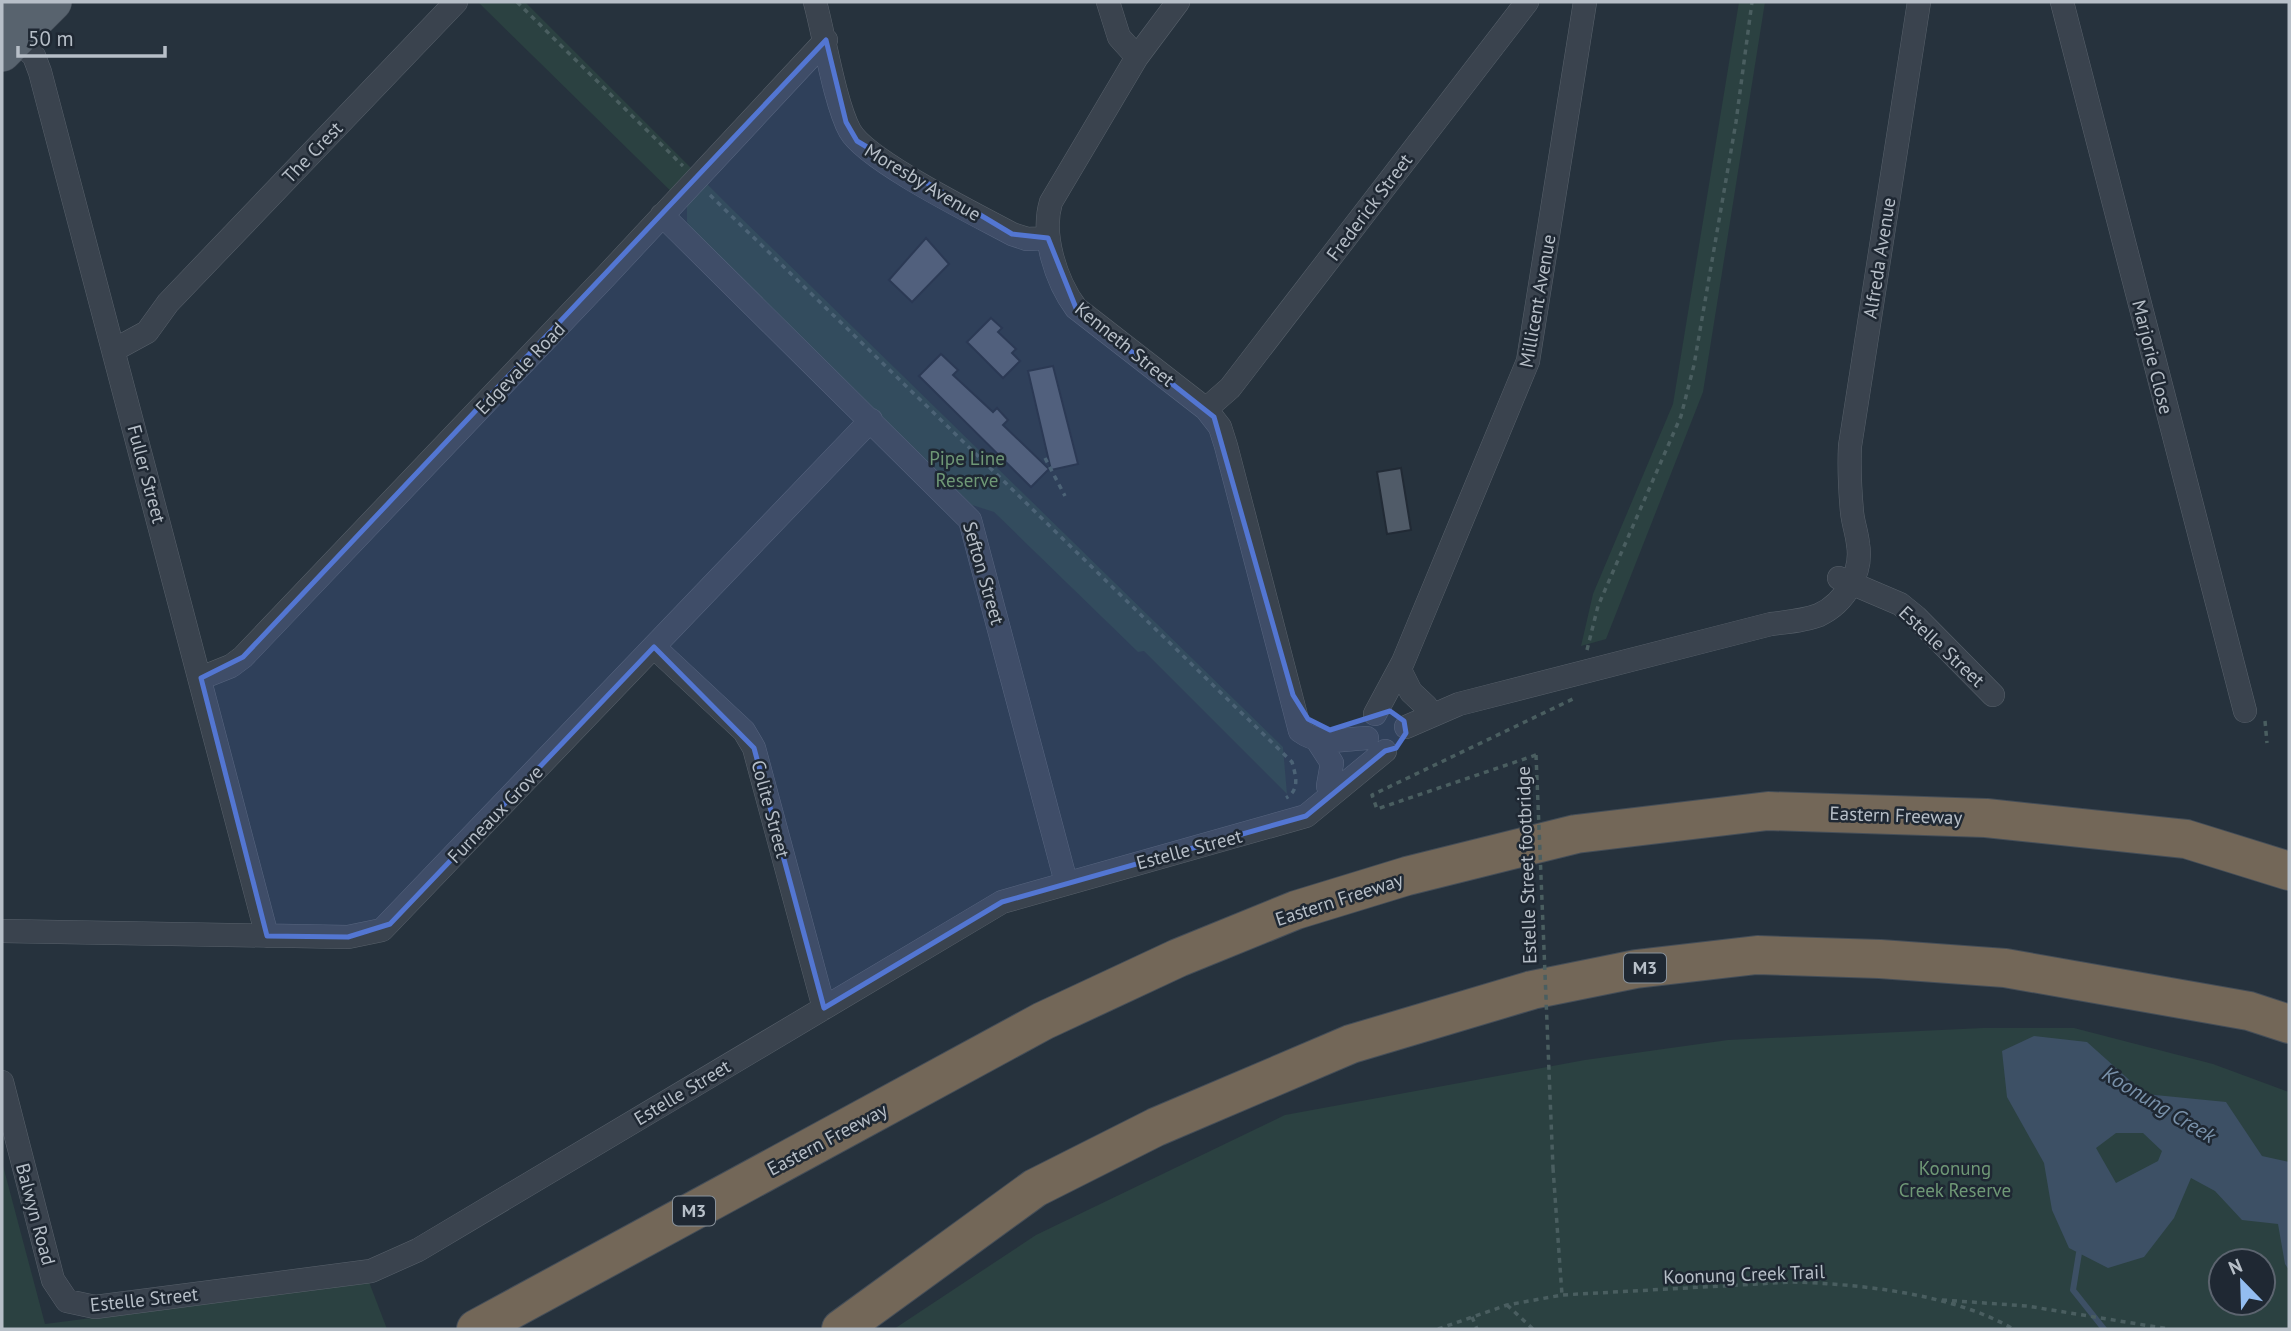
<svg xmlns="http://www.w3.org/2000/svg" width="2291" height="1331" font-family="'PT Sans',sans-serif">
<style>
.green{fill:#2b4141;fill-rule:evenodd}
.water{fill:#3d5065;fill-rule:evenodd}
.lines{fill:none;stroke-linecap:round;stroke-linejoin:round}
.stream{stroke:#3d5065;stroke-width:6}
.building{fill:#505b68;stroke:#212a35;stroke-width:2}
.street-casing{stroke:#58616b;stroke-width:24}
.primary-casing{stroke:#474f5a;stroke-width:38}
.highway-casing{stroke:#454e58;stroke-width:40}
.path{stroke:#4a5e60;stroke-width:3.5;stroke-dasharray:5 5;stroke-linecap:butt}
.street{stroke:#3a434e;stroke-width:23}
.primary{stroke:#58636e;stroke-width:37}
.highway{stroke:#736758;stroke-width:38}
.path-bridge{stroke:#4a5e60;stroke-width:3.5;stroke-dasharray:5 5;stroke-linecap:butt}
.marked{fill:#5376d2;fill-opacity:0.2;stroke:#5376d2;stroke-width:5;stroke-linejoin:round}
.labels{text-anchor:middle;stroke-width:5;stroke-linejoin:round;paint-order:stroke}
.shield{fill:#1f2833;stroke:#89929b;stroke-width:2}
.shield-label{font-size:18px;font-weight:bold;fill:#b7bfc8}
.street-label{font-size:19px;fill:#b7bfc8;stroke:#1f2833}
.park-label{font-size:19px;fill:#6f9876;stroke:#1f2833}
.water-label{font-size:21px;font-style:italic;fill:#7991aa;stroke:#1f2833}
</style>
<rect width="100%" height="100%" fill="#26323d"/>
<path class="green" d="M478 2H525L731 208 1283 747 1287 794 1144 651 1138 652 994 512 972 505 697 236 687 222V207Z
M1739 2H1765L1703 392 1606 639 1581 646 1593 594 1673 404Z
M1983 1028H2074L2213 1064 2289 1092V1329H894L1036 1235 1285 1115 1585 1060 1728 1040ZM2221 1261H2263V1303H2221Z
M2 1162 45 1324 369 1282 387 1329H2Z"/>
<path class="water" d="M2034 1036 2087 1042 2145 1094 2226 1102 2262 1156 2289 1162V1270L2285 1264 2278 1224 2242 1220 2215 1191 2191 1178 2174 1218 2144 1257 2108 1268 2069 1248 2052 1210 2044 1163 2007 1097 2002 1051ZM2116 1133H2143L2162 1151 2158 1161 2116 1183 2096 1148Z"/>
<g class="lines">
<path class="stream" d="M2079 1253 2073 1290 2104 1329"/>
</g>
<path class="building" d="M926 238 949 264 912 302 889 280Z
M991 318 1002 328 998 332 1016 349 1012 353 1020 361 1003 378 967 342Z
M941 354 958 370 953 375 993 412 997 408 1008 420 1003 425 1049 469 1031 487 919 376Z
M1053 366 1078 464 1051 470 1028 371Z
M1401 468 1411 530 1387 534 1377 472Z"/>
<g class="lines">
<g class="street-casing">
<path id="street" d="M815 2C824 35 835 104 850 131 867 161 977 215 1012 234L1027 239 1048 238
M1108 2 1119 37 1137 57 1051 202C1041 235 1056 281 1076 308L1206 409 1220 427 1226 446 1300 731C1320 746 1344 739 1367 738
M2062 2 2245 711
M8 32 34 56 40 72 267 936
M1137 57 1178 2
M662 215 970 520 1066 882
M114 350 147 332 168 303 456 2
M1206 409 1230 388 1527 2
M1839 578 1900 604 1916 617 1993 695
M654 647 744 731 754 748 824 1008
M1401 672 1411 692 1426 706
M201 678 231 666 243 657 607 275 826 40
M1375 714 1403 662 1528 361 1585 2
M1406 727 1459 704 1771 624C1786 622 1804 621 1819 615 1845 603 1863 572 1858 544 1857 533 1853 523 1852 512 1850 490 1849 468 1850 446L1919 2
M1317 740 1332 763 1328 786
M2 931 348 937 382 930 871 420
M2 1082 53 1280 67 1301 95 1307 371 1271 418 1250 1002 902 1306 816 1385 751"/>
</g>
<g class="primary-casing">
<path id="primary" d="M2 13 12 2
M2 53 53 2"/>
</g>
<g class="highway-casing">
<path id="highway" d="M476 1329 1043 1021 1178 958 1296 910 1407 876 1576 834 1768 811 1986 818 2186 839 2289 871
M841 1329 1035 1188 1156 1127 1351 1044 1532 990 1636 969 1757 955 1880 959 2005 968 2249 1011 2289 1024"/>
</g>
<path class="path" d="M517 2 683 166
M710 195 1292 762C1296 776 1300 790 1286 798
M1045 458 1065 496
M1587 650 1598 606 1681 416 1694 365 1736 122 1752 2
M2265 721 2267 743
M1536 755 1377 809 1372 795 1575 698
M1553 1168 1562 1295
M1942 1300 2027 1306 2169 1329
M1507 1305 1533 1329
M1472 1317 1477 1329
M1438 1329 1507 1305 1562 1295 1792 1282C1860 1284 1954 1294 2013 1329"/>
<use href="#street" class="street"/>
<use href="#primary" class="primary"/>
<use href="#highway" class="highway"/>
<path class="path-bridge" d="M1536 755 1553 1168"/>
</g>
<path class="marked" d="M826 40 846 122 857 141 1012 234 1048 238 1076 308 1214 417 1293 695 1308 719 1330 730 1390 711 1404 721 1406 733 1396 748 1385 751 1306 816 1002 902 824 1008 754 748 654 647 390 924 348 937 267 936 201 678 243 657Z"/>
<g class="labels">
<g class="shield">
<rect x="1624" y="953.5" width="42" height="29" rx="5"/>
<rect x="673" y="1196.5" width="42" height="29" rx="5"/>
</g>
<g class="shield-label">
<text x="1645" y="974">M3</text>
<text x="694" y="1217">M3</text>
</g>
<g class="street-label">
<text transform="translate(312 152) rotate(-46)" y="7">The Crest</text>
<text transform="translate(923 182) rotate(31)" y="7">Moresby Avenue</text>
<text transform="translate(1369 207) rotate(-53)" y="7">Frederick Street</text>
<text transform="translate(1879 258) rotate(-81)" y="7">Alfreda Avenue</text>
<text transform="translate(1537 301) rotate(-80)" y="7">Millicent Avenue</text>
<text transform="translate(1125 344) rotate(39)" y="7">Kenneth Street</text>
<text transform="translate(2153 357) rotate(76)" y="7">Marjorie Close</text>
<text transform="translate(520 368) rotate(-46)" y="7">Edgevale Road</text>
<text transform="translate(147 474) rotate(75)" y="7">Fuller Street</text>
<text transform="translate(984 573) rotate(74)" y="7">Sefton Street</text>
<text transform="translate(1942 646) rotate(43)" y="7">Estelle Street</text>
<text transform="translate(771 809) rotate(75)" y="7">Colite Street</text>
<text transform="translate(495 814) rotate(-46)" y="7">Furneaux Grove</text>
<text transform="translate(1896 815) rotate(2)" y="7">Eastern Freeway</text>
<text transform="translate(1189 849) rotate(-15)" y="7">Estelle Street</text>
<text transform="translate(1526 865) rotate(-92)" y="7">Estelle Street footbridge</text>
<text transform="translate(1339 899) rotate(-18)" y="7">Eastern Freeway</text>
<text transform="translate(682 1092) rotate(-31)" y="7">Estelle Street</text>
<text transform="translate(827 1139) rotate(-28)" y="7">Eastern Freeway</text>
<text transform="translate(36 1214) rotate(75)" y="7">Balwyn Road</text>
<text transform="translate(1744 1274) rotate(-2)" y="7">Koonung Creek Trail</text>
<text transform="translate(144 1299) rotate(-6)" y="7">Estelle Street</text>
</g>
<g class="park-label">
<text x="967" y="465">Pipe Line<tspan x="967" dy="22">Reserve</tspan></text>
<text x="1955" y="1175">Koonung<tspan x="1955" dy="22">Creek Reserve</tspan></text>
</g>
<g class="water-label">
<text transform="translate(2159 1105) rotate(31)" y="7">Koonung Creek</text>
</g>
</g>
<rect width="2291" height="1331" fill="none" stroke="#b7bfc8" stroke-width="7"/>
<g transform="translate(2242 1282) rotate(337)"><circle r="33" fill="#1f2833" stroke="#5c646f" stroke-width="2"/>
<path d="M0-5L12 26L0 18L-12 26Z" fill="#93bdf1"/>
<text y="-10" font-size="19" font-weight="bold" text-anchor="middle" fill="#b7bfc8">N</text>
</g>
<path d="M18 46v10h147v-10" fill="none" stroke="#b7bfc8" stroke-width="3.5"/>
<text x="28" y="46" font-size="21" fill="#b7bfc8" stroke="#1f2833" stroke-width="5" paint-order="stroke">50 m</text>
</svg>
